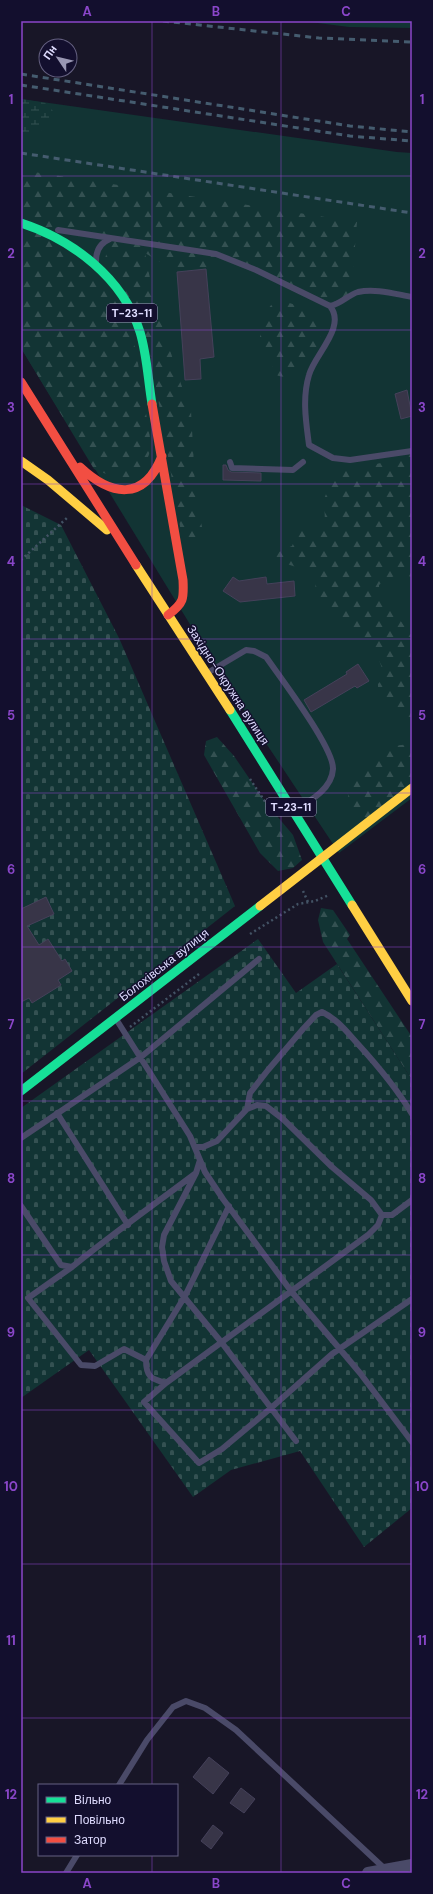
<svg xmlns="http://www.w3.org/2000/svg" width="433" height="1894" font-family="'DM Sans',sans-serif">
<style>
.green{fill:#123434}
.forest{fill:url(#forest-firs)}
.wetland{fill:url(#wetland-marsh)}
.cemetery{fill:url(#cemetery-stones)}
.building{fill:#383548;stroke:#45415a}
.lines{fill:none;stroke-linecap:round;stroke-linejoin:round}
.path{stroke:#435365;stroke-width:2.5;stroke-dasharray:2 3;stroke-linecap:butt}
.lane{stroke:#4a4a68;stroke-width:6}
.street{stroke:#4a4a68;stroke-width:12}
.fast{stroke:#16e098;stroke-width:9}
.slow{stroke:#ffcf43;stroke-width:9}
.jam{stroke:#f24e42;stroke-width:9}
.rail{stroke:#455c6f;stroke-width:3;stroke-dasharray:6 5;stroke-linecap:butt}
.grid{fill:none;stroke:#8a46c9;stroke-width:1;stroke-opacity:0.55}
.labels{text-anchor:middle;stroke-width:3;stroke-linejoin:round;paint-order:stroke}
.shield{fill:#130f2e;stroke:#a29ec0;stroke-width:1}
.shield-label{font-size:11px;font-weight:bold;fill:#dfdcff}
.street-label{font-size:12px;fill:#dfdcff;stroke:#130f2e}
.neatline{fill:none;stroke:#8a46c9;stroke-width:1.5}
.grid-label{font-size:13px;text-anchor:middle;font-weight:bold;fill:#8a46c9}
</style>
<defs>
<pattern id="forest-firs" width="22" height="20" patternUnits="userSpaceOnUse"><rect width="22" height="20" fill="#123434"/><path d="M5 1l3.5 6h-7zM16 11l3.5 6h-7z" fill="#345152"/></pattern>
<pattern id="wetland-marsh" width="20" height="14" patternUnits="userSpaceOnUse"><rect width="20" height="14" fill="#123434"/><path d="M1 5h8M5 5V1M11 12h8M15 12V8" fill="none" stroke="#345152"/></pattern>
<pattern id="cemetery-stones" width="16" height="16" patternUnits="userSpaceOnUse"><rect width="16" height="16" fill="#123434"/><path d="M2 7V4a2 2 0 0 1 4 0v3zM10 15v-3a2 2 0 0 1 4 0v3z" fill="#345152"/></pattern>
</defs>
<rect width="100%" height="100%" fill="#181627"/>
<path class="green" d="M302 21H412V28L349 27Z
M21 99 397 152 412 153V798L339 853 224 680 21 348Z"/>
<path class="forest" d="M21 170 357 222 351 295 330 306 217 254 206 269 177 272 145 253 155 304 181 384 191 411 196 502 205 539 194 542 181 532 150 352 104 263 110 239 30 225 106 286 126 317 136 351 151 444C150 459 139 480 121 478 112 477 102 472 94 469L21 348Z
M278 300C303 305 331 318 317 348 310 363 290 387 272 372L273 363 265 354 259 351 258 347C262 332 262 307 278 300Z
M412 450V577C398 573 390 576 379 585V592L412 636V724L378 693V684L385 676 379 660 366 648 347 619 328 611H322L316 591 314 573 278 561 274 558 280 551 292 546C300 529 301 526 321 528L325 522 324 499 331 482 345 470 386 462 398 453Z
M217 737 234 756 266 803 293 835 302 860 293 868 278 871 260 853 204 755 206 741Z
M412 741V788L370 820C349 813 350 807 347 788 350 782 353 776 357 771 367 761 391 743 406 745Z
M321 908 333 910 350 935 347 939 412 1037V1080L323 942 318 920Z"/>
<path class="wetland" d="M21 99 45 103 55 113 39 133 21 134Z"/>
<path class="cemetery" d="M21 505 61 525 119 638 235 906 21 1074Z
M258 939 296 993 337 964 412 1080V1508L364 1547 300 1451 231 1470 193 1497 89 1350 21 1398V1108Z"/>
<path class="building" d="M206 269 214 357 200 359 201 379 185 380 177 272Z
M407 390 412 416 401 419 395 394Z
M223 465H226L228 470 231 472 261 473V481L223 480Z
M233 577 239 581 266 577 267 584 294 581 295 596 240 602 223 591Z
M358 664 369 681 357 688 355 686 311 712 304 700 347 674 346 672Z
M46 897 54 914 27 926 39 945 48 939 62 961 65 959 72 971 58 980 61 985 32 1003 29 998 21 1002V909Z
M209 1757 229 1773 213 1794 193 1777Z
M241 1788 255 1799 244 1813 230 1803Z
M213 1825 223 1833 211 1849 201 1841Z"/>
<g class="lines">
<path class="path" d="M21 560 68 517
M250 779 266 803 276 815
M303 891 308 902
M250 934 298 904 315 901 329 895
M130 1027 199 974"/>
<path class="lane" d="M58 230 216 254 256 270 330 306C347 327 314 355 309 375 302 398 306 422 309 445L333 458 350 460 412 451
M96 261C96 251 100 243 110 239
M330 306C341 304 348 295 358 292 375 288 395 294 412 297
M230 462 232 468 293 470 303 462
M209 672 246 650 254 651 266 657C280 677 334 748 333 769 332 789 310 801 295 810
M116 1019 190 1136 205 1172 223 1199 291 1291 360 1373 412 1442
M247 1109 250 1093 268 1070 303 1029 316 1015 322 1012C337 1019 346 1031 357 1043 378 1066 396 1087 412 1114
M57 1113 128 1225
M21 1138 141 1057 259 959
M196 1173 164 1235 162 1247 164 1261 171 1281 222 1343 271 1408 222 1449 199 1463 144 1402 166 1383C151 1379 146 1377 146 1360L185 1296 229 1206
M21 1206 61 1265 72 1267C112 1234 155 1204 196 1173L200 1160
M382 1215H392L412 1200
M72 1267 28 1298 81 1365 95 1366 124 1349 146 1360
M166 1383 368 1235 378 1225 382 1215 371 1200 332 1167 283 1119 266 1106 257 1105 247 1109 217 1141 203 1147H195
M296 1441 271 1408 332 1354 412 1299
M119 1785 147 1740 173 1707 186 1701 205 1708 236 1730 385 1869
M66 1873 77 1855"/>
<path class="street" d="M368 1873 412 1865"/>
<path class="fast" d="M21 223C73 240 123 278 140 332 147 355 148 380 152 404
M230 710 352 905
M21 1091 260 906"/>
<path class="slow" d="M21 461 48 480 107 530
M136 565 230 710
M352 905 412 1001
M260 906 412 788"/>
<path class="jam" d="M21 382 136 565
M152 404 183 580C184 599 184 603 168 615
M80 467C111 496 144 502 162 456"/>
<path class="rail" d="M163 21 319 38 412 42
M21 74 350 126 412 132
M21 85 350 136 412 141
M21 153 412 213"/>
</g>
<path class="grid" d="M152 21V1785M281 21V1873M21 176H412M21 330H412M21 484H412M21 639H412M21 793H412M21 947H412M21 1101H412M21 1255H412M21 1410H412M21 1564H412M21 1718H412M152 1855V1873"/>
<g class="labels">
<g class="shield">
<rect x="107" y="304" width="50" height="18" rx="3"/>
<rect x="266" y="798" width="50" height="18" rx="3"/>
</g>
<g class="shield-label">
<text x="132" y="317">Т-23-11</text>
<text x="291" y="811">Т-23-11</text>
</g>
<g class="street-label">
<text transform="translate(228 685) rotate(57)" y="4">Західно-Окружна вулиця</text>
<text transform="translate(164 965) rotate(-38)" y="4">Болохівська вулиця</text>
</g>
</g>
<rect width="433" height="1894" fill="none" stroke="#130f2e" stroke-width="44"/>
<rect x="38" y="1784" width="140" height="72" fill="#130f2e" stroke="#656182"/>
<rect x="46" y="1797" width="20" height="6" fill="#16e098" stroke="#656182"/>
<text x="74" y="1804" font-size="12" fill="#dfdcff">Вільно</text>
<rect x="46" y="1817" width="20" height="6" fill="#ffcf43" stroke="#656182"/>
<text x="74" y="1824" font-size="12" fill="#dfdcff">Повільно</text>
<rect x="46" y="1837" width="20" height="6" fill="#f24e42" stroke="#656182"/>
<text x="74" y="1844" font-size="12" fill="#dfdcff">Затор</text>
<g transform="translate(58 58) rotate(305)"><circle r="19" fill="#130f2e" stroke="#656182"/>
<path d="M0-3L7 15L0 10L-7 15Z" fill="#9997b3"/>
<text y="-6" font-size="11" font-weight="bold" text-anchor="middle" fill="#dfdcff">Пн</text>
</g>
<rect x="22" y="22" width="389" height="1850" class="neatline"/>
<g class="grid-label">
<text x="87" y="16">A</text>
<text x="216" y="16">B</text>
<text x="346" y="16">C</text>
<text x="11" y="104">1</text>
<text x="422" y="104">1</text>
<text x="11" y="258">2</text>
<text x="422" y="258">2</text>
<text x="11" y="412">3</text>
<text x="422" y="412">3</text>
<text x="11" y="566">4</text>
<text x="422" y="566">4</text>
<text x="11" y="720">5</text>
<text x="422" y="720">5</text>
<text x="11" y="874">6</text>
<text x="422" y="874">6</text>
<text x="11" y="1029">7</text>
<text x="422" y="1029">7</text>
<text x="11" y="1183">8</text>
<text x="422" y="1183">8</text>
<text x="11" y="1337">9</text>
<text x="422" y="1337">9</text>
<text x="11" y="1491">10</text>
<text x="422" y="1491">10</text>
<text x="11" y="1645">11</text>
<text x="422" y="1645">11</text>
<text x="11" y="1799">12</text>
<text x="422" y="1799">12</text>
<text x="87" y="1888">A</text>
<text x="216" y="1888">B</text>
<text x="346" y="1888">C</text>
</g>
</svg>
